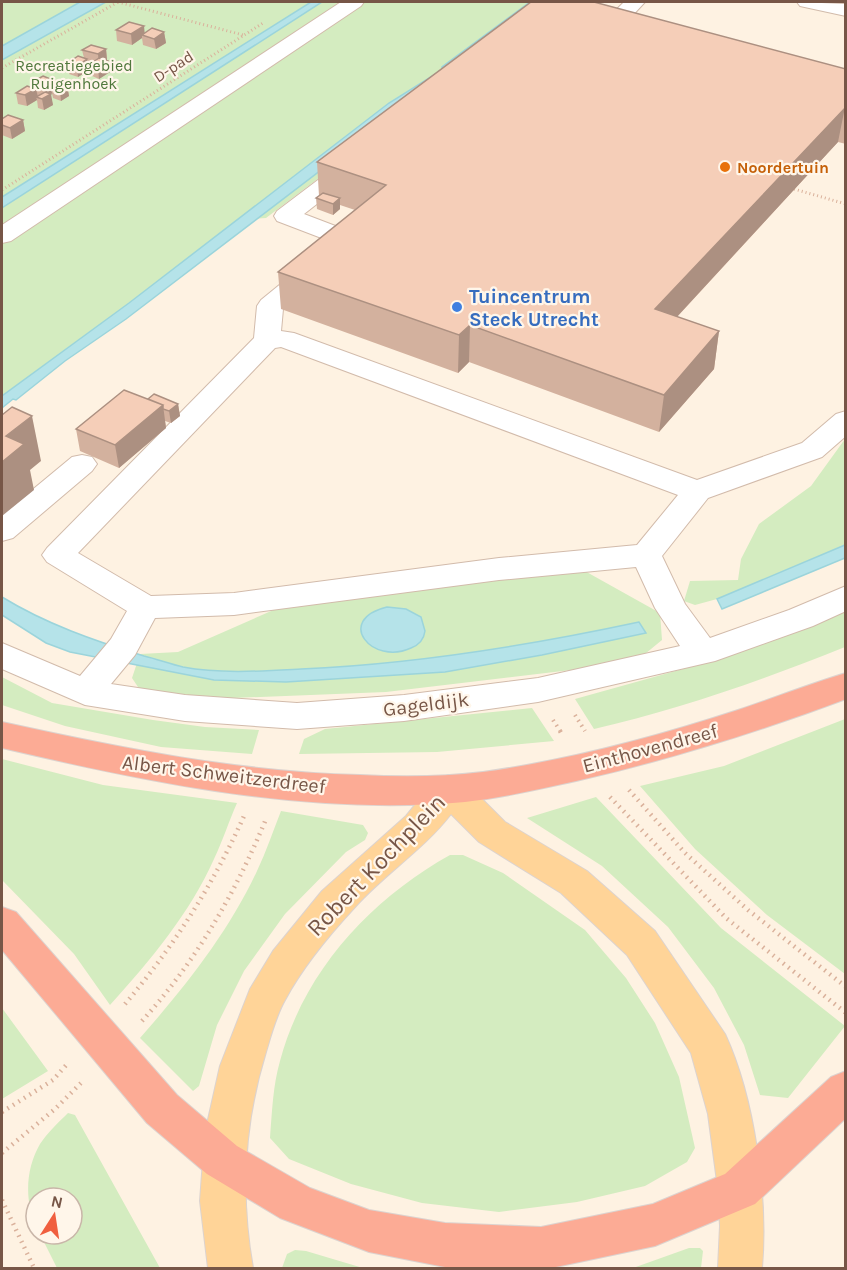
<svg xmlns="http://www.w3.org/2000/svg" width="847" height="1270" font-family="Karla,sans-serif">
<style>
.green{fill:#d4ecc0}
.water{fill:#b5e3e9;stroke:#9bd4db;stroke-width:1.5}
.lines{fill:none;stroke-linecap:round;stroke-linejoin:round}
.minor-casing{stroke:#d2bbab;stroke-width:2}
.major-casing{stroke:#dcd3cf;stroke-width:2}
.highway-casing{stroke:#dcd3cf;stroke-width:2}
.path-far2{stroke:#dab19b;stroke-width:3;stroke-dasharray:1 3;stroke-linecap:butt}
.path-far1{stroke:#dab19b;stroke-width:4;stroke-dasharray:1.5 4.5;stroke-linecap:butt}
.path{stroke:#dab19b;stroke-width:4.5;stroke-dasharray:1.5 5;stroke-linecap:butt}
.minor{fill:#fff;fill-rule:evenodd}
.major{fill:#ffd498;fill-rule:evenodd}
.highway{fill:#fcab95;fill-rule:evenodd}
.wall{fill:#d3b19e}
.shaded-wall{fill:#ac9081}
.building{fill:#f5ceb8;stroke:#ac9081;stroke-width:1.5}
.food-dot{fill:#e8710a;stroke:#fff6ea;stroke-width:2}
.shop-dot{fill:#3f7fe0;stroke:#fff6ea;stroke-width:2}
.labels{text-anchor:middle;stroke-width:4.5;stroke-linejoin:round;paint-order:stroke}
.far-park-label{font-size:16px;fill:#50783c;stroke:#fff6ea}
.far-street-label{font-size:16px;fill:#775647;stroke:#fff6ea}
.far-food-label{font-size:16px;font-weight:bold;fill:#c56008;stroke:#fff6ea;text-anchor:start}
.shop-label{font-size:20px;font-weight:bold;fill:#366cbe;stroke:#fff6ea;text-anchor:start}
.street-label{font-size:20px;fill:#775647;stroke:#fff6ea}
.near-street-label{font-size:24px;fill:#775647;stroke:#fff6ea}
</style>
<rect width="100%" height="100%" fill="#fef2e2"/>
<path class="green" d="M2 2H552L266 218 250 219 2 404V208L112 137 2 204Z
M845 439V545L717 599 695 605 684 601 690 581 738 580 741 559 759 524 811 486Z
M583 570 660 613 662 640 640 658 571 670 386 692 208 699 140 690 132 678 140 654 178 652 278 608Z
M845 610V647C763 680 680 709 594 729L575 699 697 665Z
M2 677 52 703 153 720 205 727 259 730 252 754 161 747 65 726 2 705Z
M532 708 554 741 437 752 299 754 304 739 325 729Z
M845 719V974L767 915 695 849 640 786 724 766Z
M2 759 103 785 237 803C229 821 223 840 214 859 190 913 150 961 110 1005L74 954 2 880Z
M596 797 721 928 845 1026 788 1098 760 1095 744 1045 714 988 668 927 602 866 527 818Z
M281 811 363 825 368 833 365 840 346 852 285 914 244 971 217 1025 199 1086 193 1091 140 1038C185 987 228 933 257 871 266 852 273 831 281 811Z
M450 855H463L503 873 585 930 626 978 655 1023 679 1077 695 1148 687 1162 645 1186 577 1202 499 1212 422 1203 351 1184 289 1159 270 1138C272 1112 273 1085 280 1061 304 971 371 899 450 855Z
M2 1008 48 1071 2 1099Z
M68 1113 75 1115 160 1268H57L40 1234H72V1198H36V1225C24 1200 26 1168 40 1144 47 1133 59 1122 68 1113Z
M689 1248H700L703 1251 701 1268H633Z
M295 1250 306 1251 363 1268H282L287 1254Z"/>
<path class="water" d="M80 2H106L2 60V46Z
M311 2H322L2 208V197Z
M530 2H541L126 319 65 361 16 400 13 399 2 408V396L129 303 389 103 442 70V67Z
M845 545V558L722 609 717 599Z
M2 597C46 624 95 641 144 656 157 659 170 664 183 667 221 674 263 671 301 669 416 664 527 646 639 622L646 633 542 655 445 672 286 682 214 680 70 652 46 643 2 615Z
M387 607 406 609 421 617 425 631C424 639 419 645 411 648 372 666 334 620 387 607Z"/>
<g class="lines">
<g class="minor-casing">
<path id="minor" d="M341 2H364L361 6 11 241 2 243V225Z
M624 2H645L632 16 657 23 661 27 657 31 650 33 610 23 607 19Z
M797 2 846 4V16L800 6Z
M355 156 363 158 367 163 363 168 304 214 359 235 363 240 283 309 281 331 294 333 697 480 802 443 836 414 846 411V436L822 457 708 498 662 556 685 604 710 638 789 610 846 586V611L813 626 715 661 538 702 404 721 297 729 185 721 85 705 2 669V643L80 676 111 639 127 611 47 562 42 555 47 548 254 338 257 306 261 300 332 242 277 221 274 216 277 211 347 158ZM281 347 678 495 637 545 499 558 234 593 151 596 78 553 275 348ZM636 567 655 608 680 646 538 678 404 695 297 703 185 695 111 684 135 655 155 618 234 615 499 580Z
M82 455 92 457 97 464 92 471 13 538 2 541V515L72 457Z"/>
</g>
<g class="major-casing">
<path id="major" d="M449 775 462 779 505 822 587 871 655 931 725 1034C755 1099 768 1197 762 1268H718L720 1226 718 1189 708 1114 691 1053 627 955 561 893 479 842 451 814C424 849 386 873 356 906 330 934 303 966 285 1000 276 1016 271 1035 266 1052 244 1123 240 1195 253 1268H208L200 1201 205 1133 220 1066 250 989 273 951 322 891 406 816 436 779Z"/>
</g>
<g class="highway-casing">
<path id="highway" d="M846 673V699C758 732 668 760 576 781 539 789 502 798 465 802 310 816 151 783 2 748V722C120 748 239 772 360 775 401 777 442 777 483 772 569 760 656 737 738 710 774 698 809 684 846 673Z
M2 907 16 912 177 1095 237 1146 310 1188 369 1210 445 1223 541 1227 653 1204 725 1174 831 1077 846 1071V1118L755 1204 655 1246 551 1268 445 1267 369 1252 280 1218 207 1174 147 1123 2 950Z"/>
</g>
<path class="path-far2" d="M118 2 243 35
M2 68 118 2
M794 189 846 204
M2 190 263 23"/>
<path class="path-far1" d="M575 715 585 731
M553 720 561 732"/>
<path class="path" d="M560 731 563 736
M629 790 685 853 748 910 846 987
M610 797 726 918 846 1013
M125 1004C174 946 213 885 244 816
M142 1021C196 961 235 894 266 819
M2 1112 53 1080 68 1063
M2 1153 55 1109 82 1082
M2 1200 34 1268"/>
<use href="#minor" class="minor"/>
<use href="#major" class="major"/>
<use href="#highway" class="highway"/>
</g>
<path class="wall" d="M144 26V33L164 32 166 43 156 49 143 45 142 38 132 45 117 41 116 30Z
M106 49 107 60 106 61 110 72 99 79 90 75 89 65 92 63 88 61 89 70 78 77 69 74 68 63 84 58 82 50Z
M846 69V144L838 142 677 317 719 331 714 369 659 432 469 362 458 373 281 309 278 272 355 210 340 205V209L333 215 317 209 316 198 319 196 317 162Z
M34 81 54 85H67L69 96 61 101 53 98 52 93 50 94 53 105 44 110 38 108 37 100 27 106 18 104 16 93 35 89Z
M2 119 23 120 25 131 12 139 2 135Z
M178 404 180 416 171 423 165 421 166 428 119 468 80 451 76 429Z"/>
<path class="shaded-wall" d="M144 26 145 36 142 35V38L132 45 131 34Z
M164 32 166 43 156 49 154 39Z
M106 49 107 60 99 65 98 54Z
M87 59 89 70 78 77 77 66Z
M108 61 110 72 99 79 98 68Z
M53 80 55 88 51 87 52 93 46 96 44 85Z
M67 85 69 96 61 101 60 90Z
M36 89 38 97H36L37 100 27 106 25 95Z
M51 94 53 105 44 110 42 99Z
M845 107 838 142 650 346 655 309Z
M23 120 25 131 12 139 10 128Z
M340 198V209L333 215V204Z
M470 325 469 362 458 373 459 335Z
M719 331 714 369 659 432 664 395Z
M178 404 180 416 171 423 169 411Z
M163 405 166 428 119 468 115 445Z
M32 416 41 461 30 470 34 490 2 516V462L6 436Z"/>
<path class="building" d="M531 2H594L846 69V107L655 309 719 331 664 395 470 325 459 335 278 272 386 185 317 162Z
M129 22 144 26 131 34 116 30Z
M152 28 164 32 154 39 142 35Z
M91 45 106 49 98 54 82 50Z
M78 56 87 59 77 66 68 63Z
M99 58 108 61 98 68 89 65Z
M43 76 53 80 44 85 34 81Z
M59 82 67 85 60 90 51 87Z
M27 86 36 89 25 95 16 93Z
M45 92 51 94 42 99 36 97Z
M8 115 23 120 10 128 2 125V119Z
M323 193 340 198 333 204 316 198Z
M124 390 163 405 115 445 76 429Z
M154 394 178 404 169 411 163 409V405L148 399Z
M12 407 32 416 6 436 24 444 2 462V415Z"/>
<circle class="food-dot" cx="725" cy="167" r="6"/>
<circle class="shop-dot" cx="457" cy="307" r="6"/>
<g class="labels">
<g class="far-park-label">
<text x="74" y="71">Recreatiegebied<tspan x="74" dy="18">Ruigenhoek</tspan></text>
</g>
<g class="far-street-label">
<text transform="translate(173 66) rotate(-33)" y="6">D-pad</text>
</g>
<g class="far-food-label">
<text x="737" y="173">Noordertuin</text>
</g>
<g class="shop-label">
<text x="469" y="303">Tuincentrum<tspan x="469" dy="23">Steck Utrecht</tspan></text>
</g>
<g class="street-label">
<text transform="translate(426 704) rotate(-7)" y="7">Gageldijk</text>
<text transform="translate(650 748) rotate(-15)" y="7">Einthovendreef</text>
<text transform="translate(224 774) rotate(7)" y="7">Albert Schweitzerdreef</text>
</g>
<g class="near-street-label">
<text transform="translate(376 865) rotate(-46)" y="8">Robert Kochplein</text>
</g>
</g>
<rect width="847" height="1270" fill="none" stroke="#775647" stroke-width="6"/>
<g transform="translate(54 1216) rotate(12)"><circle r="28" fill="#fff6ea" stroke="#c9b6a9" stroke-width="1.5"/>
<path d="M0-4.5L10 22L0 15L-10 22Z" fill="#f05f3f"/>
<text y="-9" font-size="16" font-weight="bold" text-anchor="middle" fill="#775647">N</text>
</g>
</svg>
